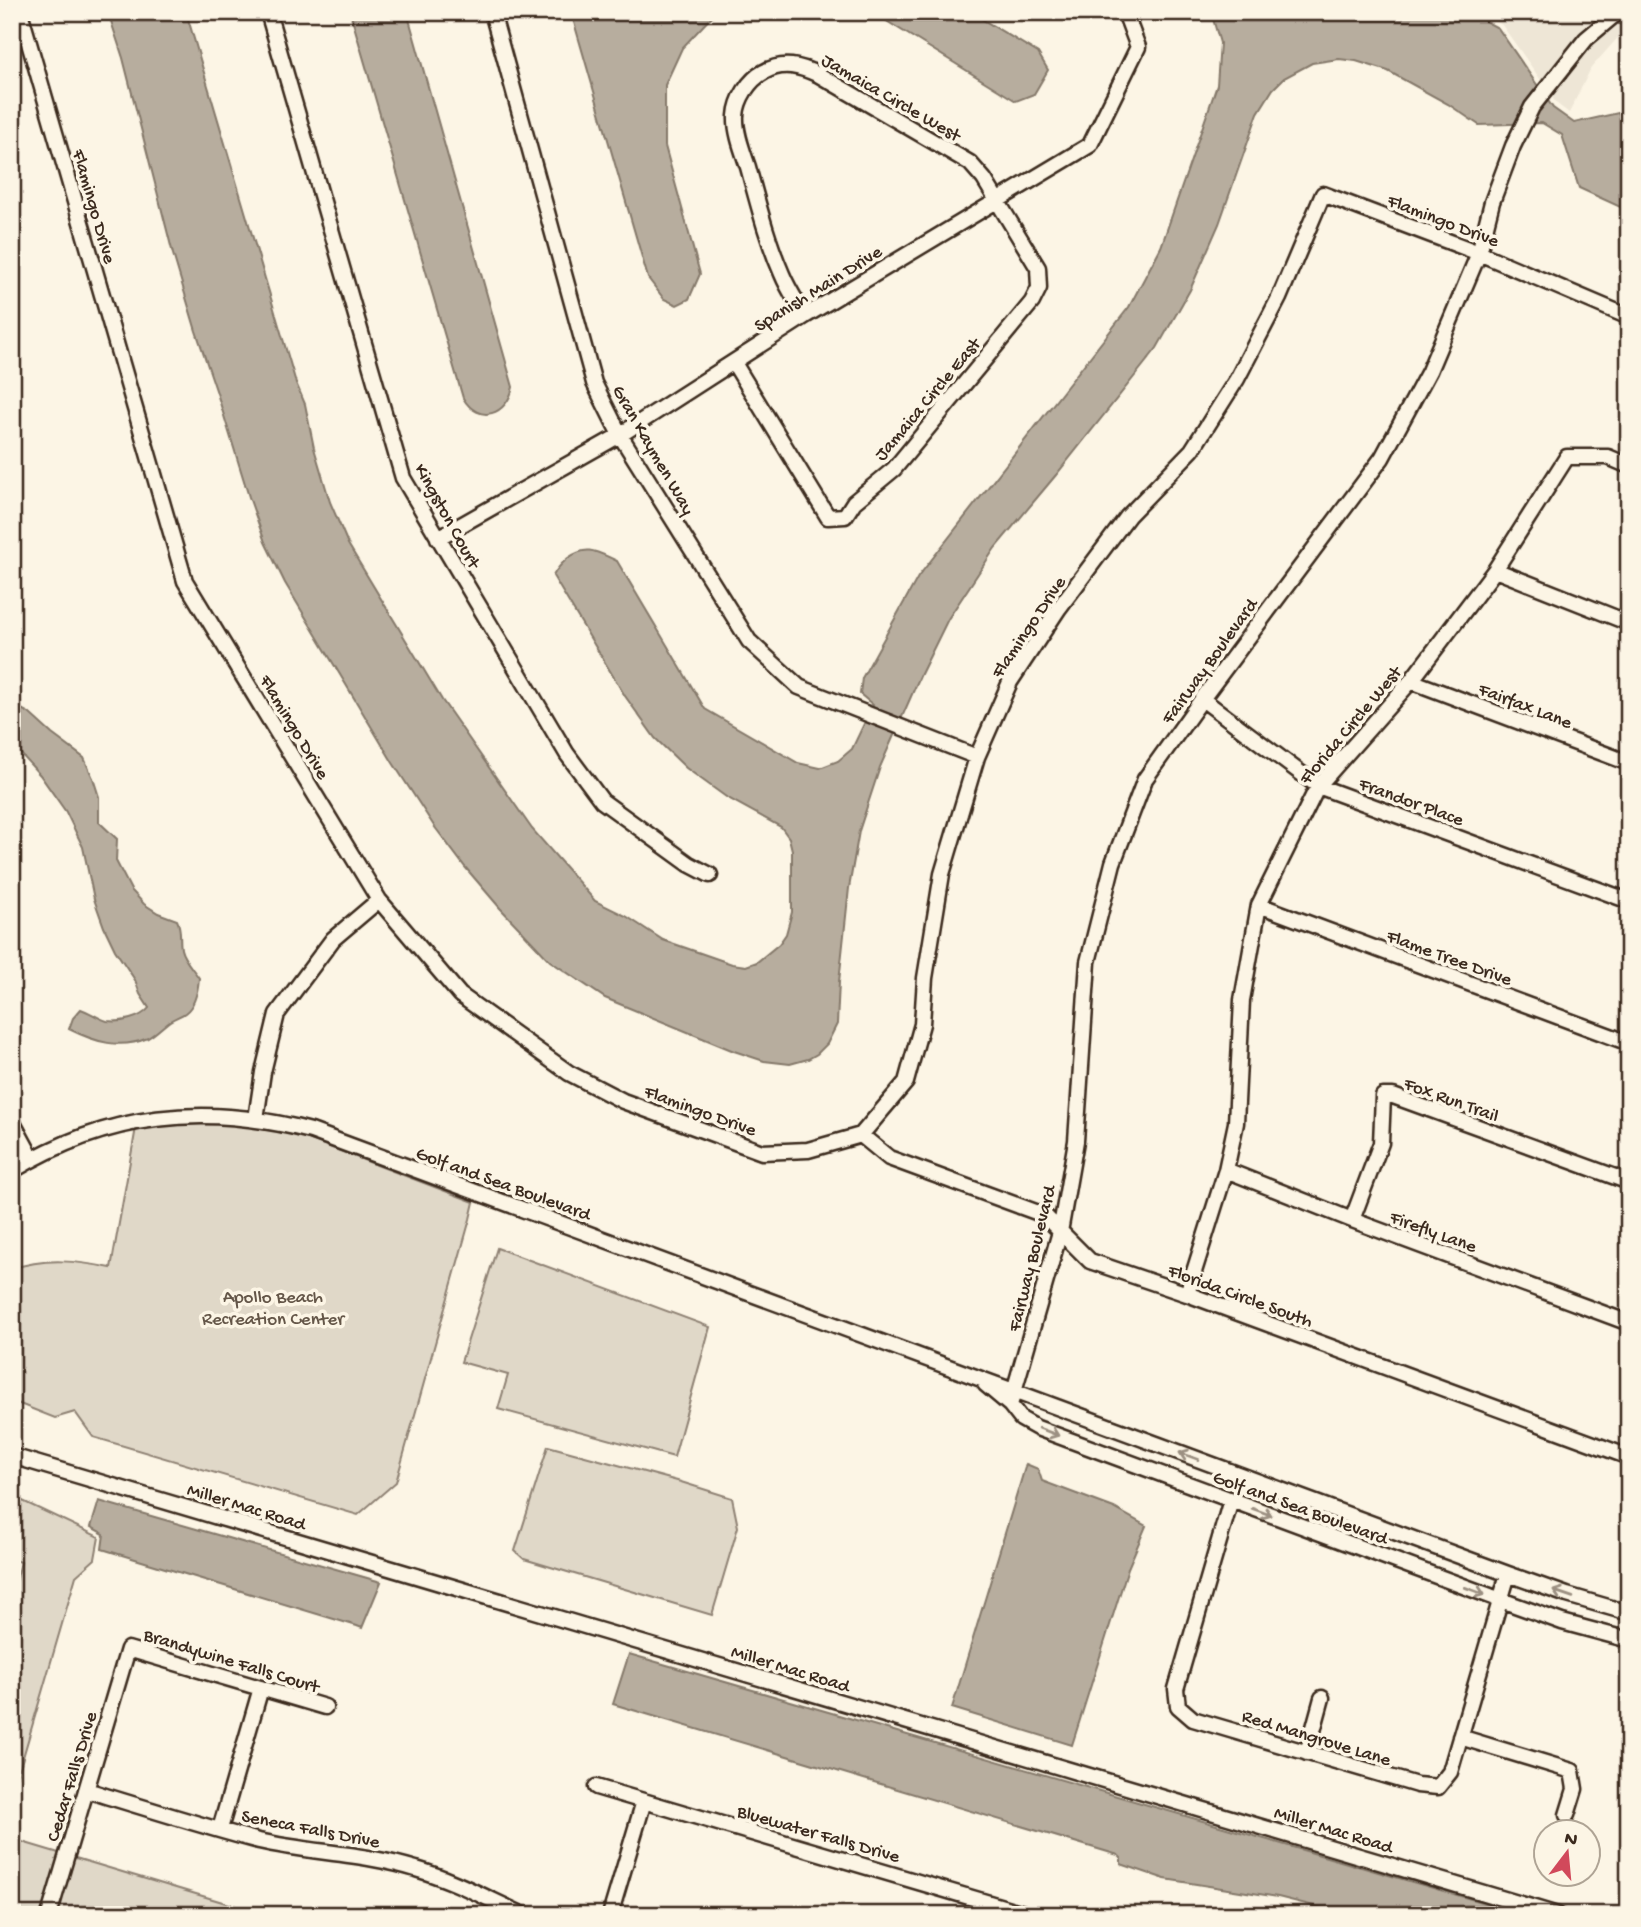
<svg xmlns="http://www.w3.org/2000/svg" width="1641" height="1927" font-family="'Gochi Hand',sans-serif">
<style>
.built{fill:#eee6d6}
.green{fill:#e0d8c8;stroke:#8e8173;stroke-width:2}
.water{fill:#b7ad9e;stroke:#85796b;stroke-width:2}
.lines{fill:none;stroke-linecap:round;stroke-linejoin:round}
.minor-casing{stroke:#3b2a1e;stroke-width:19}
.minor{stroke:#fcf5e5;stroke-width:14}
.oneway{stroke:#9c9082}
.labels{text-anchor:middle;stroke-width:7;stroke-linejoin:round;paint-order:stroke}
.street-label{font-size:19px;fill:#3b2a1e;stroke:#fcf5e5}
.park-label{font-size:19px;fill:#645648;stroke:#fcf5e5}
</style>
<rect width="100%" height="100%" fill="#fcf5e5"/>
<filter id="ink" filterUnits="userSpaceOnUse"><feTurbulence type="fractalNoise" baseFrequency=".0143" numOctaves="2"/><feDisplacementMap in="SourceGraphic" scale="14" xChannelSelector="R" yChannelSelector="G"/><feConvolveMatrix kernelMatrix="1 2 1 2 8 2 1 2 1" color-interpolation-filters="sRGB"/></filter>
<g filter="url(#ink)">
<path class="built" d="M1480 12H1608L1582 35 1543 83 1502 25Z
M1628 12 1629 25 1591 68 1569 113 1556 103 1550 94 1590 44Z"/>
<path class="green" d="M256 1119 474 1202 470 1219 396 1482 358 1515 93 1437 75 1412 55 1418 12 1401V1269C45 1257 78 1261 111 1268L137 1122Z
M497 1248 710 1327 674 1457 498 1409 508 1375 461 1362Z
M548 1446 681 1482 732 1498 738 1527 712 1615 524 1559 515 1551Z
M12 1496 99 1537 95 1559 76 1576 12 1795V1598L21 1562 12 1560Z
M12 1839 266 1915H12Z"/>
<path class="water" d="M108 12H186L296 383 305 404 314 448 330 502 348 544 442 700 532 829 595 901 626 916 663 940 732 964 746 966 757 962 779 944 786 934 792 912V850L789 838 781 827 726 797 686 768 655 738 625 696 553 576C557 568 561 564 568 558 588 544 597 552 617 561L705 709 798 763 820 768 838 761 852 749 873 705 860 694 862 678 918 577 1129 307 1161 247 1217 85 1220 43 1211 12H1468L1498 28 1553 108 1574 123 1618 113 1629 119V211L1579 188 1562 135 1542 123 1479 125 1448 104 1388 71 1356 61 1339 59 1312 63 1284 78 1273 89 1258 113 1219 224 1190 290 1157 348 1056 475 995 548 948 619 920 676 880 767 859 831 849 888 839 982 837 1024 827 1044 817 1054 808 1059 790 1064 764 1061 734 1051 605 998 550 961 500 908 465 867 434 826 393 763 285 583 265 542 249 497 217 393 196 331 173 254 123 58Z
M350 12H407L513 387C507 415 479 425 463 398Z
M571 12H716L682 48 665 85V146L700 274 689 299 677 305 664 299 648 278Z
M872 12H970L1038 53 1048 70 1034 94 1016 101Z
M14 705 29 713 52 734 84 758 93 778 99 797V822L117 839 116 861 131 890 144 904 158 913 177 920C182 930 179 938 181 949 183 959 193 969 199 978 198 990 195 1006 185 1013 179 1017 171 1019 166 1024 160 1029 155 1034 148 1038 120 1050 95 1042 69 1029L73 1018 81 1009C90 1012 99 1019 107 1021 121 1023 141 1018 149 1008L140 994 135 980 115 950 104 927 94 899 83 847 66 812 40 775 20 753 12 713Z
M1026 1464 1038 1469 1042 1481 1114 1508 1146 1526 1128 1568 1072 1745 952 1708Z
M99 1501 381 1582 362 1628 357 1626 102 1549 104 1534 91 1527Z
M629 1654 1526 1915H1350L1278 1897 1165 1879 1121 1864V1858L1118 1855 613 1704Z"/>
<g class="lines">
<g class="minor-casing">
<path id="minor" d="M20 12 185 581 379 900 460 995 569 1073 623 1101 762 1152 808 1150 861 1135 906 1082 922 1024 925 978 942 874 977 757 1010 682 1059 608 1128 516 1192 450 1237 379 1279 298 1323 194 1479 253 1629 317
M268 12 403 478 567 754 602 801 689 864 710 875
M492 12 594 383 620 435 749 641 799 687 977 757
M734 363 828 517 845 516 854 502 894 469 1032 302 1039 288 1038 268 984 179 970 163 819 75C800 66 783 61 764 72 749 80 737 99 736 116 735 132 743 152 748 167 758 203 767 240 782 274 788 289 797 302 805 316
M438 538 620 435 805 316 1090 145 1138 47 1126 15 1121 12
M1495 570 1629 623
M1411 681 1629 763
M1202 699 1318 786 1629 901
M1259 905 1629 1043
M256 1119 263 1072 277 1014 333 939 379 900
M12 1121 32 1158
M861 1135 889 1158 1044 1215 1090 1261 1187 1294 1629 1457
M1226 1170 1352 1220 1629 1323
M12 1171C107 1113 205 1103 311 1131L1508 1574 1567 1595 1629 1613
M1352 1220 1381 1143 1383 1096H1393L1629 1182
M1187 1294 1226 1170 1236 1123 1242 1000 1259 905 1318 786 1411 681 1495 570 1567 457H1608L1629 466
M985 1384 1010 1405 1021 1419 1037 1428 1501 1600 1562 1622 1629 1640
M1010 1405 1060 1232 1076 1141 1088 962 1113 863 1145 779 1202 699 1382 458 1429 371 1479 253 1492 202 1513 146 1532 107 1586 39 1618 12
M12 1456 1558 1915
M1231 1500 1176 1689 1178 1706 1193 1719 1417 1785 1438 1787 1450 1772 1508 1574
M1460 1737 1572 1771 1575 1789 1567 1815
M1307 1753 1322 1698
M596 1787 1030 1915
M86 1790C143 1807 201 1826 259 1841 311 1853 365 1853 416 1869 454 1880 488 1899 524 1915
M220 1829 261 1688
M49 1915 128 1649 325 1707
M610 1915 644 1801"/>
</g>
<use href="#minor" class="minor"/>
</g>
<defs><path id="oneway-shaft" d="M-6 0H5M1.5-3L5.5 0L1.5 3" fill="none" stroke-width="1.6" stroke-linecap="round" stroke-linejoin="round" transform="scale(1.75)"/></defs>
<g class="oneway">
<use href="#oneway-shaft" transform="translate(1049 1432) rotate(21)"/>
<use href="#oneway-shaft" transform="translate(1189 1456) rotate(-160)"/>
<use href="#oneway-shaft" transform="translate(1262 1512) rotate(20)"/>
<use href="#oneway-shaft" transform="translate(1475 1591) rotate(20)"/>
<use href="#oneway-shaft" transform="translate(1563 1594) rotate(-161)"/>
</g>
</g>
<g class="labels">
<g class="street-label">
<text transform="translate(892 96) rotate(30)" y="7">Jamaica Circle West</text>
<text transform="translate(96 206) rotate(74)" y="7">Flamingo Drive</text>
<text transform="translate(1444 219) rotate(21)" y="7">Flamingo Drive</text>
<text transform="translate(817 287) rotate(-32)" y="7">Spanish Main Drive</text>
<text transform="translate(926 398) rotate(-50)" y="7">Jamaica Circle East</text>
<text transform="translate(655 449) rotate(60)" y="7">Gran Kaymen Way</text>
<text transform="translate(449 515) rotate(61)" y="7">Kingston Court</text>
<text transform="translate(1027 626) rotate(-56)" y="7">Flamingo Drive</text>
<text transform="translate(1208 660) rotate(-54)" y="7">Fairway Boulevard</text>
<text transform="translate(1526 704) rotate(21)" y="7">Fairfax Lane</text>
<text transform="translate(1349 724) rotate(-50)" y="7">Florida Circle West</text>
<text transform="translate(296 726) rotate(59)" y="7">Flamingo Drive</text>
<text transform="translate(1412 800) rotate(20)" y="7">Frandor Place</text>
<text transform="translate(1450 956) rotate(20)" y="7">Flame Tree Drive</text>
<text transform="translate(1452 1098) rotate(20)" y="7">Fox Run Trail</text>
<text transform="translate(701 1109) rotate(20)" y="7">Flamingo Drive</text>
<text transform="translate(504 1182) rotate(20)" y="7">Golf and Sea Boulevard</text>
<text transform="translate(1434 1230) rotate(20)" y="7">Firefly Lane</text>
<text transform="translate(1030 1258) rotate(-76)" y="7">Fairway Boulevard</text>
<text transform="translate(1241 1294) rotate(20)" y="7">Florida Circle South</text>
<text transform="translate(247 1505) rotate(17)" y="7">Miller Mac Road</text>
<text transform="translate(1301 1506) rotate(20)" y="7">Golf and Sea Boulevard</text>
<text transform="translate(232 1659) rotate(17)" y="7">Brandywine Falls Court</text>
<text transform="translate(791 1667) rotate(17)" y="7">Miller Mac Road</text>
<text transform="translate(1317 1736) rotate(17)" y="7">Red Mangrove Lane</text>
<text transform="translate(70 1776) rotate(-73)" y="7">Cedar Falls Drive</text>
<text transform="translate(311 1827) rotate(11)" y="7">Seneca Falls Drive</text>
<text transform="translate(1334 1828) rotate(17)" y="7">Miller Mac Road</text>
<text transform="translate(819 1832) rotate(16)" y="7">Bluewater Falls Drive</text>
</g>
<g class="park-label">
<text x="273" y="1302">Apollo Beach<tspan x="273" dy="22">Recreation Center</tspan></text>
</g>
</g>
<rect width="1641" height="1927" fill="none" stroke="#fcf5e5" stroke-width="42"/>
<rect x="21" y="21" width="1599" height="1885" fill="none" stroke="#3b2a1e" stroke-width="2.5" filter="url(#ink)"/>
<g transform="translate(1567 1853) rotate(16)"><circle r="33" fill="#fcf5e5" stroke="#afa495" stroke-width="2"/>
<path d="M0-5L12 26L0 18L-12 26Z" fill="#d1495b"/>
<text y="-10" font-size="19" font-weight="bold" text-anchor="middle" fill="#3b2a1e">N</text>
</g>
</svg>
